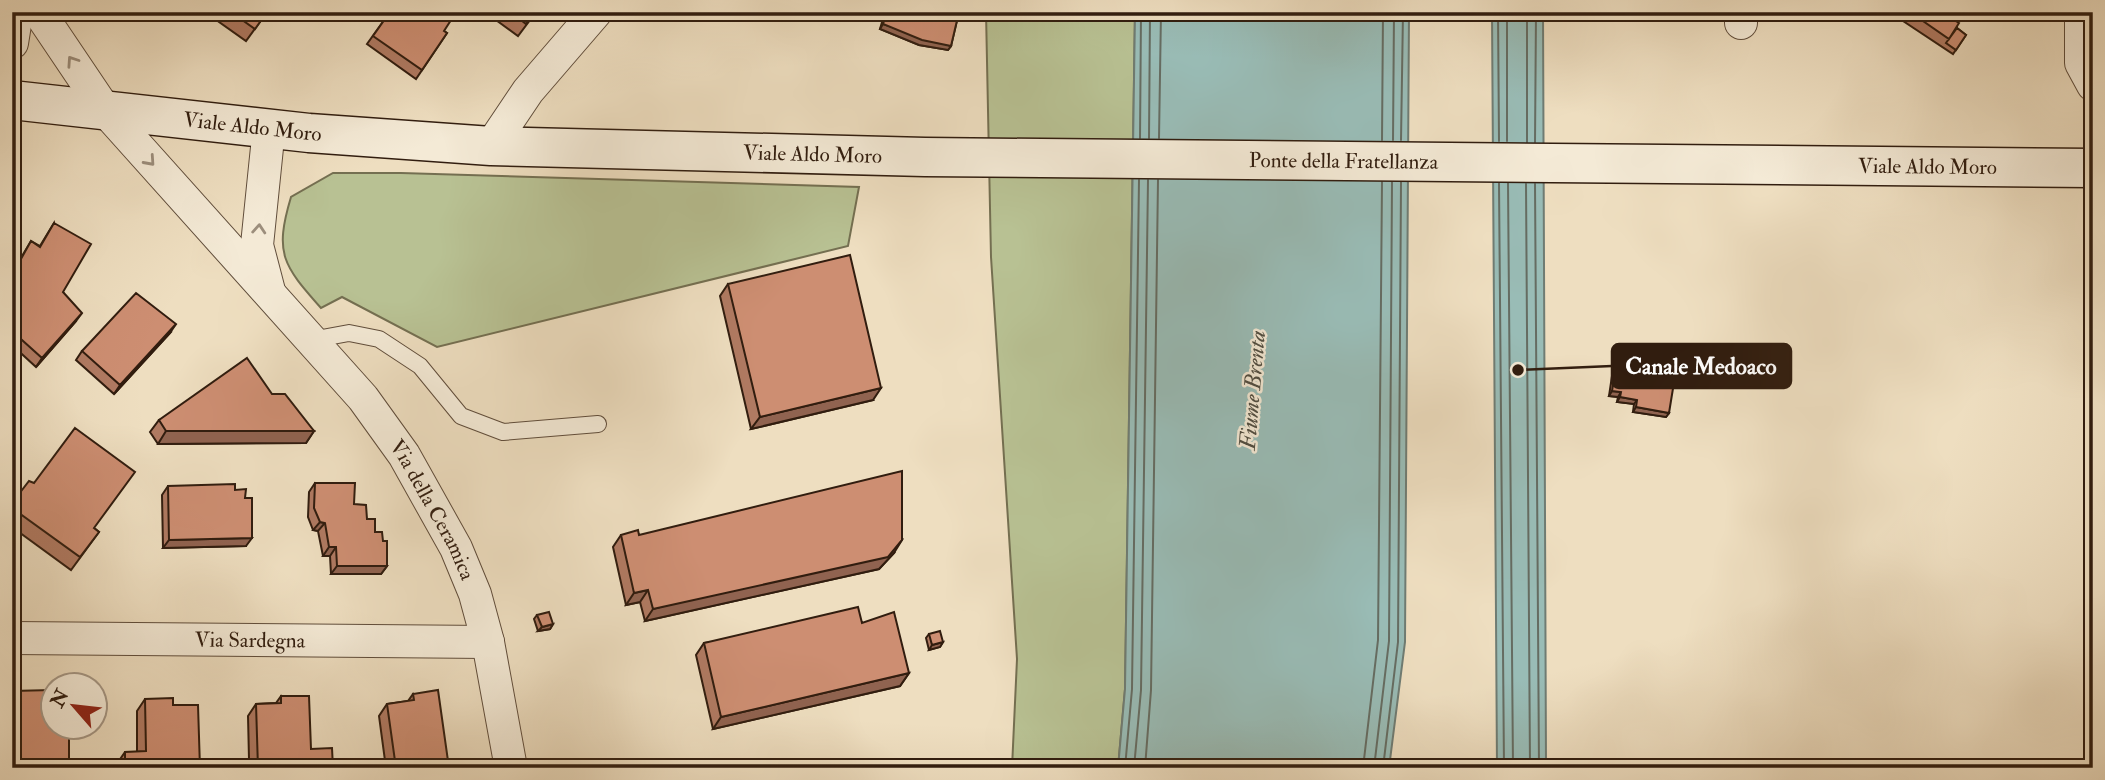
<svg xmlns="http://www.w3.org/2000/svg" width="2105" height="780" font-family="'IM FELL Double Pica',serif">
<style>
.green{fill:#b8c193;stroke:#746f51;stroke-width:2}
.water{fill:#99bcb6;stroke:#6f7c73;stroke-width:2}
.lines{fill:none;stroke-linecap:round;stroke-linejoin:round}
.shore{stroke:#656c62;stroke-width:2}
.lane-casing{stroke:#604d3b;stroke-width:18}
.street-casing{stroke:#604d3b;stroke-width:34}
.secondary-casing{stroke:#311d0f;stroke-width:41}
.lane{stroke:#f4ead6;stroke-width:16}
.street{stroke:#f4ead6;stroke-width:32}
.secondary{stroke:#f4ead6;stroke-width:38}
.wall{fill:#b07a62;stroke:#311d0f;stroke-width:2}
.shaded-wall{fill:#906350;stroke:#311d0f;stroke-width:2}
.building{fill:#cd8e72;stroke:#311d0f;stroke-width:2}
.oneway{stroke:#9c8e7c}
.labels{text-anchor:middle;stroke-width:5;stroke-linejoin:round;paint-order:stroke}
.street-label{font-size:21px;fill:#311d0f;stroke:#f4ead6}
.water-label{font-size:23px;font-style:italic;fill:#504d41;stroke:#f4ead6}
.leader{fill:none;stroke:#311d0f;stroke-width:2.5}
.callout-dot{fill:#311d0f;stroke:#f4ead6;stroke-width:2.5}
.callout{fill:#311d0f;stroke:#311d0f;stroke-width:2.5}
.callout-label{font-size:23px;text-anchor:middle;font-weight:bold;fill:#fff}
</style>
<rect width="100%" height="100%" fill="#eedec0"/>
<filter id="stains"><feTurbulence type="fractalNoise" baseFrequency=".00286" numOctaves="4"/><feColorMatrix values="0 0 0 0 .2 0 0 0 0 .09 0 0 0 0 .02 0 0 0 .5 -.17"/></filter>
<radialGradient id="worn" r=".72"><stop offset=".6" stop-color="#630" stop-opacity="0"/><stop offset="1" stop-color="#630" stop-opacity=".3"/></radialGradient>
<path class="green" d="M986 12H1135L1125 689 1118 768H1012L1017 659 991 257Z
M333 173H401L859 187 848 246 437 347 342 297 321 308C283 265 274 254 291 197Z"/>
<path class="water" d="M1135 12H1409L1405 642 1389 768H1118L1125 689Z
M1492 12H1543L1546 768H1497Z"/>
<g class="lines">
<path class="shore" d="M1498 12 1499 141
M1507 12V141
M1140 138 1141 12
M1149 138 1150 12
M1159 138 1161 12
M1382 140 1383 12
M1393 140 1394 12
M1401 140 1403 12
M1527 142V12
M1535 142 1536 12
M1499 183 1504 768
M1508 183 1513 768
M1526 184 1530 768
M1535 184 1539 768
M1125 768 1132 689 1139 180
M1134 768 1141 690 1148 180
M1145 768 1151 690 1158 180
M1363 768 1378 640 1382 182
M1374 768 1389 641 1392 182
M1383 768 1398 642 1401 182"/>
<g class="lane-casing">
<path id="lane" d="M311 340 349 333 379 339 420 366 461 416 503 432 598 424"/>
</g>
<g class="street-casing">
<g id="street">
<path id="s1" d="M39 12 105 110 363 398 404 455 456 548 475 594 488 642 511 768"/>
<path d="M2081 12V63L2093 85"/>
<path d="M1741 23V12"/>
<path d="M12 43 17 12"/>
<path d="M491 146 528 91 596 12"/>
<path d="M269 291 257 245 269 128"/>
<path id="s2" d="M12 638 488 642"/>
</g>
</g>
<g class="secondary-casing">
<g id="secondary">
<path id="s3" d="M12 100 309 133 491 146 925 157 2093 168"/>
</g>
</g>
<use href="#lane" class="lane"/>
<use href="#street" class="street"/>
<use href="#secondary" class="secondary"/>
</g>
<path class="wall" d="M205 12H267L246 41Z
M390 12 444 31 447 33 416 79 367 44Z
M485 12H536L518 36Z
M835 12H851L846 20Z
M885 12H959L951 46 948 50 919 45 880 29Z
M1896 12H1962L1956 21 1957 28 1966 35 1953 54 1894 15Z
M54 223 63 292 76 321 36 367 12 345V273L31 241 40 246Z
M728 284 873 400 751 429 720 296Z
M170 333 114 394 76 360 82 351Z
M1625 362 1669 413 1666 417 1633 412 1634 404 1617 402 1618 397 1609 396 1612 376 1615 372 1621 373 1622 367Z
M272 394 314 431 306 443 158 444 150 432 159 420Z
M315 483 354 504 367 519 375 532 387 566 381 574H331L330 556H323L318 531 313 530 308 517 309 492Z
M168 486 245 498 246 546 163 548 162 495Z
M12 503 94 528 99 532 71 570 12 527Z
M621 535H639L894 553 879 569 645 621 640 602 626 605 613 547Z
M537 615 553 624 550 629 538 631 534 619Z
M862 623 909 673 900 686 713 729 696 655 704 643Z
M929 634 943 642 940 647 929 650 926 638Z
M413 694 449 768H386L379 716 387 704 408 701Z
M281 696 311 749 333 768H116V765L125 752H137V711L145 699 173 705 199 761 249 759 248 716 256 704 276 703Z"/>
<path class="shaded-wall" d="M883 24 951 46 948 50 919 45 880 29Z
M82 313 76 321 36 367 42 358Z
M176 324 170 333 114 394 120 385Z
M881 388 873 400 751 429 760 417Z
M1612 391 1621 392 1618 397 1609 396Z
M1620 397 1637 400 1634 404 1617 402Z
M1636 407 1669 413 1666 417 1633 412Z
M166 431H314L306 443 158 444Z
M320 522 325 523 318 531 313 530Z
M252 538 246 546 163 548 169 540Z
M902 540 894 553 879 569 645 621 653 609Z
M329 547H336L330 556H323Z
M337 566H387L381 574H331Z
M648 590 640 602 626 605 634 593Z
M553 624 550 629 538 631 542 627Z
M943 642 940 647 929 650 932 645Z
M909 673 900 686 713 729 721 717Z"/>
<path class="building" d="M231 12H267L255 29Z
M390 12H447L453 17 444 31 447 33 422 70 373 36Z
M511 12H535L526 24Z
M887 12H959L951 46 922 40 883 24Z
M1910 12H1953L1950 17 1959 23 1949 39Z
M1953 12H1962L1956 21 1950 17Z
M1957 28 1966 35 1956 50 1946 43Z
M54 223 91 244 63 292 82 313 42 358 12 331V275L31 241 40 247Z
M850 255 881 388 760 417 728 284Z
M136 293 176 324 120 385 82 351Z
M247 358 272 394H285L314 431H166L159 420Z
M1625 362 1676 370 1669 413 1636 407 1637 400 1620 397 1621 392 1612 391 1615 372 1624 373Z
M12 389 20 395 12 405Z
M75 428 135 472 94 528 99 532 80 557 12 508V503L29 481 34 483Z
M902 471V540L888 557 653 609 648 590 634 593 621 535 638 530 639 535Z
M315 483H355L354 504 366 505 367 519H375V532H382L383 541H387V566H337L336 547H329L325 523 320 522 314 508Z
M235 484V490L246 489 245 498H252V538L169 540 168 486Z
M858 607 862 623 894 612 909 673 721 717 704 643Z
M549 612 553 624 542 627 537 615Z
M940 631 943 642 932 645 929 634Z
M52 690V727H69V768H13L12 691Z
M438 690 449 768H396L387 704 414 700 413 694Z
M281 696H309L311 749 332 748 333 768H258L256 704 281 703Z
M173 698V705H198L200 768H125V752L146 751 145 699Z
M255 759V768H200L199 761Z"/>
<defs><path id="oneway-chevron" d="M-2-3.5L2.5 0L-2 3.5" fill="none" stroke-width="1.6" stroke-linecap="round" stroke-linejoin="round" transform="scale(1.75)"/></defs>
<g class="oneway">
<use href="#oneway-chevron" transform="translate(72 61) rotate(-124)"/>
<use href="#oneway-chevron" transform="translate(150 161) rotate(48)"/>
<use href="#oneway-chevron" transform="translate(259 229) rotate(-86)"/>
</g>
<g class="labels">
<g class="street-label">
<text dy="7" stroke="none"><textPath href="#s3" startOffset="242">Viale Aldo Moro</textPath></text>
<text dy="7" stroke="none"><textPath href="#s3" startOffset="803">Viale Aldo Moro</textPath></text>
<text dy="7" stroke="none"><textPath href="#s3" startOffset="1334">Ponte della Fratellanza</textPath></text>
<text dy="7" stroke="none"><textPath href="#s3" startOffset="1918">Viale Aldo Moro</textPath></text>
<text dy="7" stroke="none"><textPath href="#s1" startOffset="637">Via della Ceramica</textPath></text>
<text dy="7" stroke="none"><textPath href="#s2" startOffset="238">Via Sardegna</textPath></text>
</g>
<g class="water-label">
<text transform="translate(1252 390) rotate(-85)" y="8">Fiume Brenta</text>
</g>
</g>
<path class="leader" d="M1518 370L1612 366"/>
<circle class="callout-dot" cx="1518" cy="370" r="7"/>
<rect class="callout" x="1612" y="344" width="179" height="44" rx="7"/>
<g class="callout-label">
<text x="1701" y="374">Canale Medoaco</text>
</g>
<rect width="2105" height="780" fill="none" stroke="#eedec0" stroke-width="42"/>
<rect x="14" y="14" width="2077" height="752" fill="none" stroke="#311d0f" stroke-width="3.5"/>
<rect x="21" y="21" width="2063" height="738" fill="none" stroke="#311d0f" stroke-width="2"/>
<g transform="translate(74 706) rotate(298)"><circle r="33" fill="#f4ead6" stroke="#a69886" stroke-width="2"/>
<path d="M0-5L12 26L0 18L-12 26Z" fill="#8f2418"/>
<text y="-10" font-size="19" font-weight="bold" text-anchor="middle" fill="#311d0f">N</text>
</g>
<rect width="100%" height="100%" filter="url(#stains)"/>
<rect width="100%" height="100%" fill="url(#worn)"/>
</svg>
